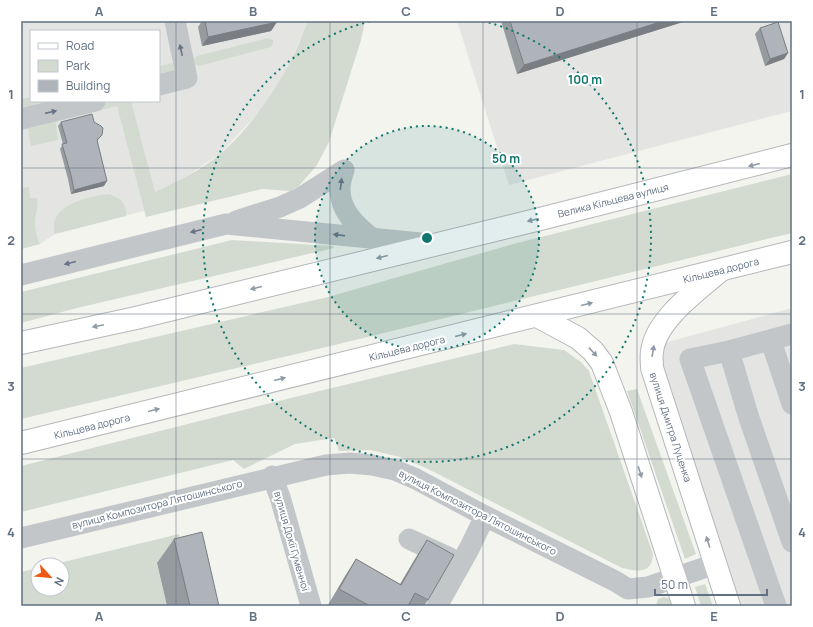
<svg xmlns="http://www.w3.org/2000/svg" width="813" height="627" font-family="Manrope,sans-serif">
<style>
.built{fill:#e4e5e3;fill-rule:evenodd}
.green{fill:#d3dbd0}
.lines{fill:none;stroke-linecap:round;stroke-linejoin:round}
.major-casing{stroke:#b3b7bb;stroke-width:24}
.highway-casing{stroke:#b5b7bb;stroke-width:24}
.minor{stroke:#c3c6c9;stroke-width:21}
.major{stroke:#fff;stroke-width:22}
.highway{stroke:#fff;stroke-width:22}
.wall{fill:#969ba0}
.shaded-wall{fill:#7a7e82}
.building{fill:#aeb4ba;stroke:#7a7e82}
.oneway{fill:#667486}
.oneway2{fill:#909ba8}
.grid{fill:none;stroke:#617082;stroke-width:1;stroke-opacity:0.55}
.ring{fill:none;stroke:#0f766e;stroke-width:2;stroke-dasharray:2 4}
.labels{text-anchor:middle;stroke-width:4;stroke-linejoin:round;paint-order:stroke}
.street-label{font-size:10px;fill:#617082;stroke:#fff}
.centre{fill:#0f766e;stroke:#fff;stroke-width:2}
.ring-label{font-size:12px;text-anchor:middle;font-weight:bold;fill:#0f766e;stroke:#fff;stroke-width:4;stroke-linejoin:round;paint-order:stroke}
.neatline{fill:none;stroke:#617082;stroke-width:1.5}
.grid-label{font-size:13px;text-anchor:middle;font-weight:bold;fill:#617082}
</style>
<rect width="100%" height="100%" fill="#f4f4ef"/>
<path class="built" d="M21 21H308L288 68 260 111 220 154 184 178 155 193 159 207 55 234 40 244 21 249ZM31 31H159V101H31Z
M457 21H792V111L509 185Z
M792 308V606H740L658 358 664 343Z"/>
<path class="green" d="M308 21H365L361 40 329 142 317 165 298 187 290 191 262 189 146 217 117 106 56 122 58 140 31 146 28 129 21 130V124L115 101H131L155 192C176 182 202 170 220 154 246 132 270 98 287 68 296 53 301 37 308 21Z
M268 38 273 40V44L271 47 199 66 194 64 193 60 197 56Z
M172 63 176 65V70L159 77V66Z
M31 97V101H56L21 110V99Z
M792 174V233L339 344 21 419V368L328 297 517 243Z
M29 187 30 198H37C39 209 36 210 35 220 34 228 37 237 40 244L21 249V188Z
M109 194C119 197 128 204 126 216L55 234C46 206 88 196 109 194Z
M232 240 333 246 334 248 77 308 21 323V292Z
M514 344 564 350 581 362 589 371 653 554C652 575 637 571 622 568L428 469 400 457 370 450 339 451 334 438 295 444 244 469 233 460 21 512V466L307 394Z
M637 389 696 554 685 559 627 391Z
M179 534 184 557 157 564 167 606H21V572L38 568V589H62V565H51Z
M705 584 713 606H701L695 587Z
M664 597 670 599 673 606H656L658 599Z"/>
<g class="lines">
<g class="major-casing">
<path id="major" d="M721 270C698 290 655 320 652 352 651 357 652 363 652 368L729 606
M537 316 578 338 593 351 602 363 621 412 684 606"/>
</g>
<g class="highway-casing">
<path id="highway" d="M21 343 136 318 544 218 792 155
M21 443 792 252"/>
</g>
<path class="minor" d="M159 85 187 78 175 21
M21 119 95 101
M236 221 280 207 300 198 344 170C342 176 340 183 340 189 340 211 356 226 373 239
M21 275 226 224 431 244
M771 341 792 404
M729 351 749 418 792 542
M272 476 280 497 311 606
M21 538 326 465 350 463 372 465 395 470 416 479 485 516 615 581 628 589 648 587 715 564
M409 539 450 558
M437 606 469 549 485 516
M776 606 690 359 729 351 792 334"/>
<use href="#major" class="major"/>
<use href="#highway" class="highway"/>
</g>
<path class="wall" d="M202 21H277L271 31 202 46 198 27Z
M501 21H686L517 74Z
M760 28 788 53 784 59 765 66 755 34Z
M61 122H94L102 135 97 141 104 186 71 194 68 179 60 149 63 144 58 126Z
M174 539 219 606H167L157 563Z
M427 540 428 600 424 606H330L328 605 345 576 356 559 400 584 416 557Z"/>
<path class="shaded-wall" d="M663 21H686L517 74 524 65Z
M277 22 271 31 202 46 208 37Z
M788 53 784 59 765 66 770 59Z
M107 181 104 186 71 194 74 190Z"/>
<path class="building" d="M205 21H277V22L208 37Z
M510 21H663L524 65Z
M778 22 788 53 770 59 760 28Z
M92 114 94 122 101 126 103 128 102 135 97 140 107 181 74 190 71 175 62 144 67 143 61 122Z
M202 532 219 606H190L174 539Z
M427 540 454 555 428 600 415 593 408 606H370L339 589 356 559 401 585Z"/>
<defs><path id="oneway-solid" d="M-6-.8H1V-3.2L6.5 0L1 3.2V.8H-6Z"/></defs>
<g class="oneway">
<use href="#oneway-solid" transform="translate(181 50) rotate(-102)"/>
<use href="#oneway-solid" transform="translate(51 112) rotate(-13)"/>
<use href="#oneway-solid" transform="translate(341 184) rotate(-83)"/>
<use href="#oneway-solid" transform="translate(196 231) rotate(166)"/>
<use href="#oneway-solid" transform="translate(339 235) rotate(-173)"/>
<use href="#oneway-solid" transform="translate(70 263) rotate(166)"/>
</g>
<g class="oneway2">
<use href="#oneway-solid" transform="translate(754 165) rotate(166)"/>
<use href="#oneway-solid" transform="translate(533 220) rotate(167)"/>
<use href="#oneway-solid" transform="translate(382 257) rotate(166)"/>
<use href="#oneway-solid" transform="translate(256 288) rotate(166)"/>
<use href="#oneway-solid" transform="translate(587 304) rotate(-14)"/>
<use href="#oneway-solid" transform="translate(98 326) rotate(168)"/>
<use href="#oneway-solid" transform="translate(461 335) rotate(-14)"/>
<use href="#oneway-solid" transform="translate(653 351) rotate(-81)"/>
<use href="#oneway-solid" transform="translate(593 352) rotate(47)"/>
<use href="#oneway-solid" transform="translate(280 379) rotate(-14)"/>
<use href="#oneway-solid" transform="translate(154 410) rotate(-14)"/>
<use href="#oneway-solid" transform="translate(640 472) rotate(72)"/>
<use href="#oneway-solid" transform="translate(708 542) rotate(-108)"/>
</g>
<path class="grid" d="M176 21V606M330 21V606M483 21V606M637 21V606M21 168H792M21 314H792M21 459H792"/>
<circle cx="427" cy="238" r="112" fill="#0f766e" fill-opacity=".12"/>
<g class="ring">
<circle cx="427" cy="238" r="112"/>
<path d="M483 21A224 224 0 1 1 371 21"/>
</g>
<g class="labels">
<g class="street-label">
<text transform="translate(613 200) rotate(-14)" y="4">Велика Кільцева вулиця</text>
<text transform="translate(721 270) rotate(-14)" y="4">Кільцева дорога</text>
<text transform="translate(407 348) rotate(-14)" y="4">Кільцева дорога</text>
<text transform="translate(92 426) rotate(-14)" y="4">Кільцева дорога</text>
<text transform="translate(671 427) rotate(72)" y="4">вулиця Дмитра Луценка</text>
<text transform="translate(157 504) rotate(-14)" y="4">вулиця Композитора Лятошинського</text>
<text transform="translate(478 512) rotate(27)" y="4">вулиця Композитора Лятошинського</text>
<text transform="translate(292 541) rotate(74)" y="4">вулиця Докії Гуменної</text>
</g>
</g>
<circle cx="427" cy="238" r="6" class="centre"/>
<g class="ring-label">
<text x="585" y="84">100 m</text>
<text x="506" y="163">50 m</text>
</g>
<rect width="813" height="627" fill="none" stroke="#ffffff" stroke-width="44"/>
<rect x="30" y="30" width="130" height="72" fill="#ffffff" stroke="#c0c6cd"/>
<rect x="38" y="43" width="20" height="6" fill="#ffffff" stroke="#c0c6cd"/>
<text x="66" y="50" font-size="12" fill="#617082">Road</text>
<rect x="38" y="60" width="20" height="12" fill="#d3dbd0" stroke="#c0c6cd"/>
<text x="66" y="70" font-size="12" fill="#617082">Park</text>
<rect x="38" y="80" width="20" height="12" fill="#aeb4ba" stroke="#c0c6cd"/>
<text x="66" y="90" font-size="12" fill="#617082">Building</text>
<g transform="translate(50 577) rotate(117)"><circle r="19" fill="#ffffff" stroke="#c0c6cd"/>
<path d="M0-3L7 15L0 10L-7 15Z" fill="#ee5a15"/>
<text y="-6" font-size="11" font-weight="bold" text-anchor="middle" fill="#617082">N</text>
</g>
<path d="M655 589v6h112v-6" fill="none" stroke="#617082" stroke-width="2"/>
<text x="661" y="589" font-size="12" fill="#617082" stroke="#ffffff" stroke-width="3" paint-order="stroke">50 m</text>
<rect x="22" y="22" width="769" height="583" class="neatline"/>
<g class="grid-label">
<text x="99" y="16">A</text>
<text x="253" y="16">B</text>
<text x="406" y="16">C</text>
<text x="560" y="16">D</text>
<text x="714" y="16">E</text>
<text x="11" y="99">1</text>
<text x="802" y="99">1</text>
<text x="11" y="245">2</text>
<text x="802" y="245">2</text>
<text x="11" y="391">3</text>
<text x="802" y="391">3</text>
<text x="11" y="537">4</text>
<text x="802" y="537">4</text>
<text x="99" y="621">A</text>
<text x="253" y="621">B</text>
<text x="406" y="621">C</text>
<text x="560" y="621">D</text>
<text x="714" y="621">E</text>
</g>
</svg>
